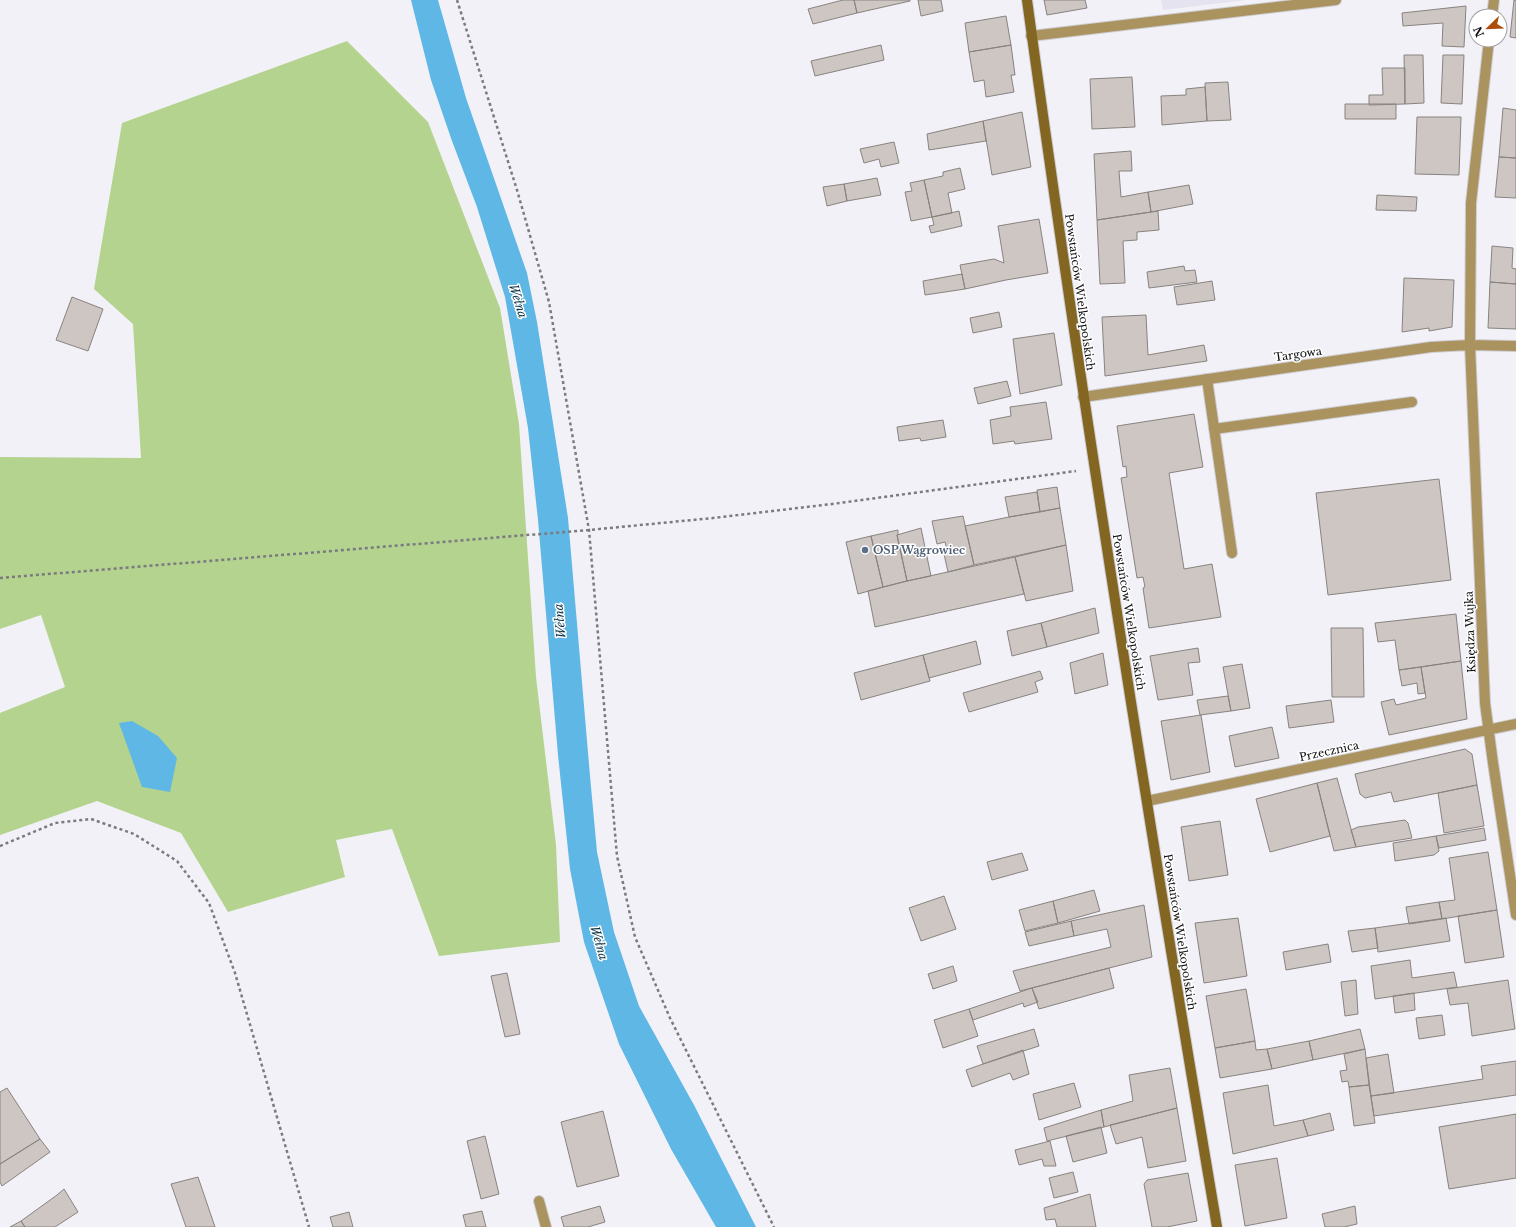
<svg xmlns="http://www.w3.org/2000/svg" width="1516" height="1227" font-family="'Libre Baskerville',serif">
<style>
.built{fill:#e6e3f1}
.green{fill:#b3d38f}
.water{fill:#5fb7e5}
.building{fill:#cdc6c2;stroke:#898380}
.lines{fill:none;stroke-linecap:round;stroke-linejoin:round}
.lane-casing{stroke:#cecdd2;stroke-width:12}
.street-casing{stroke:#cecdd2;stroke-width:12}
.secondary-casing{stroke:#cecdd2;stroke-width:12}
.path{stroke:#7b7b7f;stroke-width:2.5;stroke-dasharray:3 3;stroke-linecap:butt}
.lane{stroke:#ab935f;stroke-width:10}
.street{stroke:#ab935f;stroke-width:10}
.secondary{stroke:#826622;stroke-width:10}
.service-dot{fill:#5c6f8a;stroke:#fff;stroke-width:1.5}
.labels{text-anchor:middle;stroke-width:3;stroke-linejoin:round;paint-order:stroke}
.street-label{font-size:11px;fill:#0e0e10;stroke:#fff}
.service-label{font-size:11px;font-weight:bold;fill:#4e5e75;stroke:#fff;text-anchor:start}
.water-label{font-size:12px;font-style:italic;fill:#093245;stroke:#fff}
</style>
<rect width="100%" height="100%" fill="#f2f1f7"/>
<path class="built" d="M1161 0H1247L1163 10Z"/>
<path class="green" d="M347 41 428 122 500 308 519 424 536 677 556 845 560 942 439 956 392 829 336 840 345 877 228 912 181 833 97 801 0 835V713L65 687 41 615 0 629V457L141 458 133 324 94 289 122 123Z"/>
<path class="water" d="M411 0H438L466 98 527 273 537 322 568 518 590 776 597 852 614 932 639 1006 694 1105 756 1227H716L671 1149 619 1044 584 942 570 869 558 755 538 520 528 428 505 297 477 207 452 141 431 80Z
M132 721 158 736 177 758 170 792 142 787 119 723Z"/>
<path class="building" d="M843 0H854L857 13 813 24 808 9Z
M854 0H910V1L857 13Z
M918 0H941L943 11 921 16Z
M1044 0H1085L1087 8 1047 15Z
M1514 0H1516V38L1510 37Z
M1466 6 1464 47 1442 46 1443 23 1403 26 1402 13Z
M1006 16 1011 45 969 52 965 23Z
M881 45 884 60 815 76 811 61Z
M1011 45 1015 75H1011L1014 92 986 97 984 80 974 82 969 52Z
M1404 55H1423L1424 103 1405 104Z
M1443 55H1464L1462 104 1441 103Z
M1382 68H1405V104L1369 105V95H1383Z
M1132 77 1135 127 1092 129 1090 79Z
M1228 82 1231 120 1207 121 1205 83Z
M1205 87 1207 121 1162 125 1161 96 1186 95V89Z
M1345 104H1396V119H1345Z
M1503 108 1516 110V158L1499 157Z
M1022 112 1031 167 992 175 983 121Z
M1417 117H1461L1459 175 1415 174Z
M983 121 986 141 929 150 927 134Z
M894 142 899 163 881 167 879 159 864 163 860 149Z
M1131 151 1132 171H1119L1121 197 1148 192 1151 212 1097 220 1094 154Z
M1499 157 1516 158V198L1495 197Z
M960 168 965 189 948 193 952 213 932 217 924 180 943 176V172Z
M877 178 881 195 847 201 844 184Z
M924 180 932 217 911 221 905 192 912 191 910 183Z
M844 184 847 201 827 206 823 187Z
M1189 185 1193 204 1151 212 1148 192Z
M1377 195 1417 197 1416 211 1376 210Z
M959 211 962 226 931 233 929 226 934 225 932 217Z
M1158 211 1159 230 1137 232V240L1123 241 1125 283 1100 284 1097 220Z
M1039 219 1048 273 1006 280 965 289 960 265 994 259 1004 263 998 226Z
M1492 246 1513 248 1512 268 1516 269V284L1490 282Z
M1184 266 1185 271 1195 270 1197 282 1149 288 1147 272Z
M962 274 965 289 925 295 923 281Z
M1404 278 1454 280 1452 327 1429 331V328L1402 332Z
M1212 281 1215 300 1177 305 1174 287Z
M1490 282 1516 284V329L1488 328Z
M72 297 103 309 88 351 56 340Z
M999 312 1002 327 973 333 970 318Z
M1146 315 1148 355 1204 345 1207 361 1105 376 1102 317Z
M1054 333 1062 385 1020 394 1013 339Z
M1007 381 1011 396 978 404 974 388Z
M1046 402 1052 439 1015 444 1014 441 993 444 990 420 1011 416 1010 407Z
M1194 414 1203 467 1169 473 1184 569 1212 564 1221 617 1149 628 1143 588 1145 587 1143 577 1137 578 1121 478 1127 477 1126 466 1123 467 1117 426Z
M943 420 946 437 921 441 920 438 899 441 897 427Z
M1439 479 1451 580 1328 595 1316 493Z
M1057 487 1060 508 1040 512 1037 490Z
M1037 492 1040 512 1009 517 1005 497Z
M1060 508 1066 545 974 565 965 526 1009 517Z
M963 516 974 565 948 572 944 554 948 553 945 542 937 544 932 521Z
M921 528 931 576 907 581 897 535Z
M898 530V534L897 535 907 581 883 587 871 536Z
M871 536 883 587 858 594 846 542Z
M1066 545 1073 591 1026 601 1015 557Z
M1015 557 1024 594 875 627 868 591 907 581Z
M1095 608 1099 633 1047 647 1041 623Z
M1456 614 1461 661 1399 670 1395 640 1378 642 1375 623Z
M1041 623 1047 647 1012 656 1007 631Z
M1331 628H1363L1364 697H1332Z
M976 641 981 664 929 678 923 655Z
M1198 648 1200 662 1188 663 1193 695 1158 700 1150 656Z
M1103 653 1108 685 1075 694 1070 663Z
M923 655 930 681 861 700 854 673Z
M1461 661 1467 719 1389 735 1381 702 1394 699 1396 705 1426 698 1421 667Z
M1242 664 1250 708 1231 711 1223 667Z
M1421 667 1425 693 1418 694 1417 683 1402 686 1399 670Z
M1040 671 1043 679 1035 682 1038 692 969 712 963 693Z
M1228 696 1231 711 1200 715 1197 700Z
M1331 700 1334 722 1289 728 1286 706Z
M1201 715 1210 772 1171 780 1161 721Z
M1272 727 1279 758 1235 767 1229 736Z
M1465 749 1472 754 1477 785 1394 802 1391 792 1365 798 1360 794 1355 774Z
M1337 778 1356 847 1334 851 1317 783Z
M1317 783 1330 836 1270 852 1256 799Z
M1477 785 1484 826 1444 833 1438 793Z
M1405 820 1408 823 1412 838 1356 847 1351 830 1358 827Z
M1220 821 1228 875 1189 881 1181 827Z
M1484 828 1486 840 1439 848 1436 836Z
M1436 836 1439 851 1434 855 1395 861 1393 843Z
M1488 852 1497 910 1442 919 1439 902 1455 900 1449 858Z
M1022 853 1028 870 992 880 987 862Z
M1094 890 1100 911 1058 923 1053 901Z
M944 896 956 929 921 941 909 908Z
M1053 901 1058 923 1025 931 1019 910Z
M1439 902 1442 919 1409 924 1406 907Z
M1144 905 1152 957 1020 991 1013 971 1111 947 1107 929 1074 936 1071 921Z
M1497 910 1504 957 1465 963 1458 916Z
M1238 918 1247 976 1204 983 1195 923Z
M1446 918 1450 941 1378 952 1375 928Z
M1071 921 1074 936 1029 946 1025 932Z
M1375 928 1378 948 1352 952 1348 931Z
M1328 944 1331 962 1286 970 1283 952Z
M1410 960 1412 978 1454 972 1457 987 1375 999 1371 966Z
M953 966 957 981 933 989 928 974Z
M1109 968 1114 988 1039 1009 1032 988Z
M507 973 520 1034 505 1037 491 976Z
M1356 980 1358 1014 1345 1016 1341 982Z
M1508 980 1515 1029 1472 1036 1468 1003 1450 1005 1447 989Z
M1032 988 1038 1002 1024 1007 1023 1003 973 1020 969 1009Z
M1246 989 1255 1041 1215 1048 1206 996Z
M1414 993 1415 1010 1395 1013 1393 996Z
M969 1009 978 1036 943 1048 934 1020Z
M1442 1015 1445 1035 1419 1039 1416 1018Z
M1034 1029 1039 1046 983 1064 977 1046Z
M1360 1029 1365 1049 1313 1060 1309 1041Z
M1255 1041 1256 1050 1267 1049 1272 1069 1220 1078 1215 1048Z
M1309 1041 1313 1060 1272 1069 1267 1049Z
M1365 1049 1369 1085 1349 1087 1348 1081 1342 1082 1340 1071 1347 1070 1344 1054Z
M1023 1050 1029 1074 1013 1080 1010 1073 972 1087 966 1070Z
M1388 1054 1394 1093 1371 1096 1366 1058Z
M1516 1061V1095L1374 1116 1371 1096 1483 1079 1481 1066Z
M1170 1068 1177 1108 1104 1127 1101 1110 1133 1101 1129 1075Z
M1074 1083 1081 1107 1039 1120 1033 1094Z
M1268 1085 1274 1126 1303 1120 1308 1136 1233 1154 1223 1093Z
M1369 1085 1375 1123 1354 1126 1349 1087Z
M7 1088 40 1139 0 1164V1092Z
M1177 1108 1186 1161 1148 1168 1142 1137 1116 1144 1110 1125Z
M1101 1110 1104 1127 1047 1141 1044 1128Z
M603 1111 619 1176 577 1187 561 1122Z
M1330 1113 1334 1130 1308 1136 1303 1120Z
M1516 1114V1178L1449 1189 1439 1127Z
M1101 1127 1107 1153 1073 1162 1066 1136Z
M485 1136 499 1194 481 1199 467 1141Z
M40 1139 50 1152 2 1186 0 1182V1164Z
M1050 1141 1056 1166H1044L1042 1159 1019 1165 1015 1150Z
M1277 1158 1287 1218 1245 1226 1235 1165Z
M1073 1172 1078 1192 1054 1198 1049 1178Z
M1188 1173 1197 1221 1167 1227H1152L1144 1184 1147 1180Z
M198 1177 215 1227H186L171 1184Z
M64 1189 78 1212 55 1227H25L21 1221 57 1195Z
M1090 1194 1096 1227H1057L1055 1219 1046 1220 1044 1208Z
M600 1206 605 1222 588 1227H564L561 1217Z
M1355 1206 1357 1224 1344 1227H1325L1322 1214Z
M482 1211 486 1227H466L463 1215Z
M349 1212 353 1227H333L330 1217Z
M21 1221 25 1227H10Z"/>
<g class="lines">
<g class="lane-casing">
<path id="lane" d="M1207 379 1232 553
M1214 429 1412 402
M539 1201 546 1227"/>
</g>
<g class="street-casing">
<path id="street" d="M1492 16 1494 0
M1031 36 1336 0
M1489 40 1471 203 1470 345 1485 703 1493 763 1516 915
M1083 397 1431 347 1470 345 1516 346
M1147 801 1516 724"/>
</g>
<g class="secondary-casing">
<path id="secondary" d="M1027 0C1083 410 1148 819 1217 1227"/>
</g>
<path class="path" d="M457 0 517 190 549 302 589 530 617 856 635 937 670 1018 774 1227
M0 578 589 530 713 518 832 504 1076 471
M0 846 55 823 91 819 134 834 177 861 209 903 235 973 309 1227"/>
<use href="#lane" class="lane"/>
<use href="#street" class="street"/>
<use href="#secondary" class="secondary"/>
</g>
<circle class="service-dot" cx="865" cy="550" r="4"/>
<g class="labels">
<g class="street-label">
<text transform="translate(1080 292) rotate(82)" y="4">Powstańców Wielkopolskich</text>
<text transform="translate(1298 354) rotate(-8)" y="4">Targowa</text>
<text transform="translate(1129 612) rotate(81)" y="4">Powstańców Wielkopolskich</text>
<text transform="translate(1470 632) rotate(-92)" y="4">Księdza Wujka</text>
<text transform="translate(1329 751) rotate(-12)" y="4">Przecznica</text>
<text transform="translate(1180 932) rotate(81)" y="4">Powstańców Wielkopolskich</text>
</g>
<g class="service-label">
<text x="873" y="554">OSP Wągrowiec</text>
</g>
<g class="water-label">
<text transform="translate(518 301) rotate(73)" y="4">Wełna</text>
<text transform="translate(560 621) rotate(-95)" y="4">Wełna</text>
<text transform="translate(599 943) rotate(74)" y="4">Wełna</text>
</g>
</g>
<g transform="translate(1488 28) rotate(247)"><circle r="19" fill="#ffffff" stroke="#9f9f9f"/>
<path d="M0-3L7 15L0 10L-7 15Z" fill="#ae4d0a"/>
<text y="-6" font-size="11" font-weight="bold" text-anchor="middle" fill="#0e0e10">N</text>
</g>
</svg>
